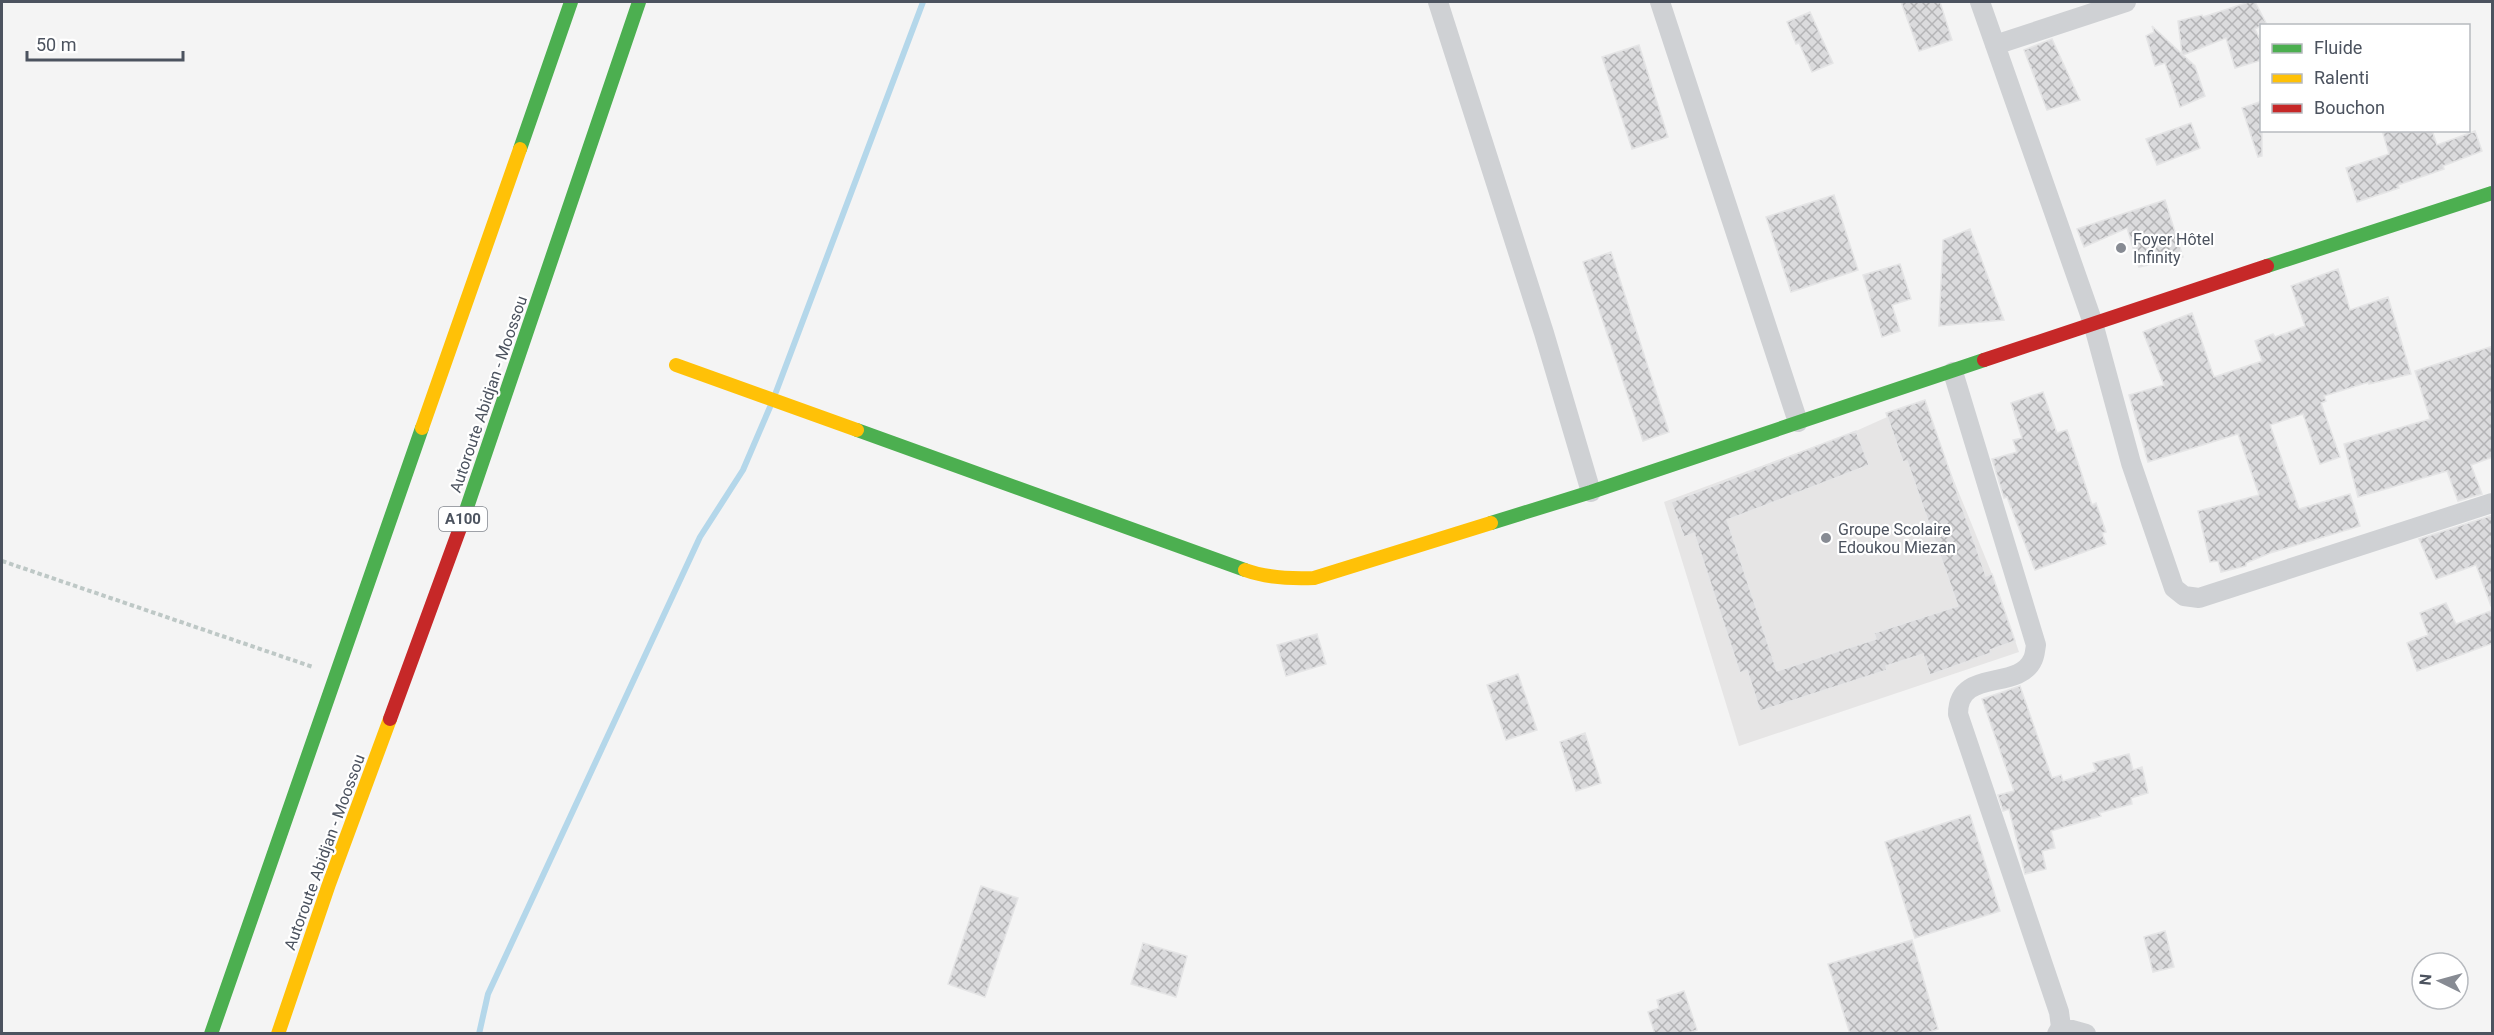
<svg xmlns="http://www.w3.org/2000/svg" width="2494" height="1035" font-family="Roboto,sans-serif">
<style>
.education{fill:#e6e5e5}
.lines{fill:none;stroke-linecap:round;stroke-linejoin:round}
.stream{stroke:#b4d7ea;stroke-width:6}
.building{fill:url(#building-cross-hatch);stroke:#e5e5e6;stroke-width:1.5}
.path{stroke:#bec8c6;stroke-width:4;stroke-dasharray:4.5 3;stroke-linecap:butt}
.street{stroke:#cfd1d4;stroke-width:20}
.fast{stroke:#4caf50;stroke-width:14}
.slow{stroke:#ffc107;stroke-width:14}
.jam{stroke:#c62828;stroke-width:14}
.poi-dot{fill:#878b93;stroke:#fff;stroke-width:2}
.labels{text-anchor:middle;stroke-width:4.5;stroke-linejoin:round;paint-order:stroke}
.shield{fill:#fff;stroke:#82878f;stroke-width:1.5}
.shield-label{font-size:15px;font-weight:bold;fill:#4c535f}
.poi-label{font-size:16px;fill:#4c535f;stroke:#fff;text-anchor:start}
.street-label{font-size:16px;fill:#4c535f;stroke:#fff}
</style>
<defs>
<pattern id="building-cross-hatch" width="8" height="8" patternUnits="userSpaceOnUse" patternTransform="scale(1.5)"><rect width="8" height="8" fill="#dbdbdd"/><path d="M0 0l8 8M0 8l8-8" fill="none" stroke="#b4b4b6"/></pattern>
</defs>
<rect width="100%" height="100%" fill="#f4f4f4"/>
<path class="education" d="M1925 400 1941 449 1992 574 2019 652 1739 746 1664 502 1856 431Z"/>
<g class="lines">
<path class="stream" d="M776 392 923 2
M479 1034 488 994 700 537 743 470 770 407"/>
</g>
<path class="building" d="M1901 2H1940L1952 40 1919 51Z
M2249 2H2255L2266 23 2255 29 2262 44V60L2235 68 2226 38 2183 55 2195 66 2205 96 2180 107 2165 63 2155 66 2146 36 2154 32 2152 26 2182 54 2178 21 2202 15 2203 17Z
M1810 12 1833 63 1812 72 1799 43 1796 44 1787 22Z
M2052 39 2080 100 2047 110 2024 50Z
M1639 45 1668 137 1632 149 1602 57Z
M2262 101V156L2258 157 2242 108Z
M2191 123 2200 148 2157 165 2146 139Z
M2382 130H2432L2437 145 2475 131 2482 151 2443 166 2444 169 2398 185 2399 188 2357 202 2346 168 2389 154Z
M1834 195 1858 270 1791 292 1766 217Z
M2165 200 2183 257 2139 267 2127 228 2084 247 2077 229Z
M1970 229 2004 320 1939 326 1943 240Z
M1611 252 1669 432 1643 441 1583 262Z
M1900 264 1911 299 1892 305 1900 331 1882 337 1863 275Z
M2338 269 2350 310 2388 297 2411 374 2369 384V382L2324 396 2326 401 2321 403 2340 457 2320 464 2303 414 2270 425 2299 509 2350 494 2360 526 2270 553 2246 563V566L2221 572 2218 561 2210 562 2198 511 2259 495 2238 434 2148 462 2129 395 2164 385 2143 332 2192 313 2214 377 2262 361 2255 341 2273 334 2275 337 2305 326 2291 286Z
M2493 346V457L2471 465 2482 494 2458 501 2447 471 2358 497 2344 444 2430 419 2415 371Z
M2043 392 2057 433 2067 430 2092 505 2096 503 2106 532 2102 533 2106 544 2035 570 2007 497 2004 498 1992 459 2017 452 2013 440 2022 438 2011 403Z
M1925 400 1986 576 1992 574 2015 641 1990 650 1991 653 1930 675 1923 654 1886 666 1887 670 1760 711 1747 670 1740 673 1694 533 1684 537 1671 502 1856 431 1869 465 1727 520 1777 671 1876 639 1874 633 1958 606 1907 461 1903 462 1886 413Z
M2493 515V606H2491L2476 565 2436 579 2419 539Z
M2446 603 2456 624 2493 610V643L2417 671 2407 643 2428 635 2420 613Z
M1317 634 1326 664 1286 676 1277 645Z
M1518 674 1537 730 1506 740 1487 685Z
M2020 686 2052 778 2061 775 2063 781 2096 771 2093 763 2129 754 2133 770 2142 767 2148 793 2131 798 2132 804 2099 813 2101 816 2051 831 2055 848 2042 851 2046 869 2025 874 2009 809 2003 811 1998 795 2014 791 1982 699Z
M1585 733 1601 783 1576 791 1560 742Z
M1970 815 2000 911 1915 938 1885 842Z
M981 886 1018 898 985 997 948 984Z
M2165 931 2174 967 2153 972 2144 937Z
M1912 940 1938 1029 1924 1034H1850L1828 964Z
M1143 943 1187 956 1176 997 1131 984Z
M1684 991 1697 1030 1686 1034H1655L1648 1012 1659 1008 1657 1000Z"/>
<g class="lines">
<path class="path" d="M2 561 313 667"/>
<path class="street" d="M1438 2 1544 333 1591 492
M1660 2 1798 422
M1980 2 2093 323 2131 463 2174 588 2184 596 2199 598 2492 503
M1995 45 2126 2
M1953 372 2036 645C2035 650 2035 655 2033 659 2019 692 1958 667 1958 714L2059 1012 2061 1027 2057 1034
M2061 1027 2086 1034"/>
<path class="fast" d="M520 149 571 2
M2267 266 2492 193
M857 430 1245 570
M1491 523 1591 492 1984 360
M460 528 639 2
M211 1034 422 428"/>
<path class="slow" d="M676 365 857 430
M422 428 520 149
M1245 570C1267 578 1290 579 1314 578L1491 523
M278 1034 329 884 390 719"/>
<path class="jam" d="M1984 360 2267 266
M390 719 460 528"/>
</g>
<g class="poi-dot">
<circle cx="2121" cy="248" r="6"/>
<circle cx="1826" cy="538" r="6"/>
</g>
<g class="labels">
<rect class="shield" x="439" y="507" width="48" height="24" rx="4.5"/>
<g class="shield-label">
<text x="463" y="524">A100</text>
</g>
<g class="poi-label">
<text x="2133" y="245">Foyer Hôtel<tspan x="2133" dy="18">Infinity</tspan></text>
<text x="1838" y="535">Groupe Scolaire<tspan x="1838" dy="18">Edoukou Miezan</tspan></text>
</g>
<g class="street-label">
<text transform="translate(488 394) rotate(-71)" y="6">Autoroute Abidjan - Moossou</text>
<text transform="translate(324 852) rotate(-70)" y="6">Autoroute Abidjan - Moossou</text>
</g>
</g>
<rect width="2494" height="1035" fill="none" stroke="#4c535f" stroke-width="6"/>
<rect x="2260" y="24" width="210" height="108" fill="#ffffff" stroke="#b7babf" stroke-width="1.5"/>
<rect x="2272" y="44" width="30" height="9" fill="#4caf50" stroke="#b7babf" stroke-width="1.5"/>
<text x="2314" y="54" font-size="18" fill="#4c535f">Fluide</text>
<rect x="2272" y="74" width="30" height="9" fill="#ffc107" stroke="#b7babf" stroke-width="1.5"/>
<text x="2314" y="84" font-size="18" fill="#4c535f">Ralenti</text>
<rect x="2272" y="104" width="30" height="9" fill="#c62828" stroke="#b7babf" stroke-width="1.5"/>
<text x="2314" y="114" font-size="18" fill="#4c535f">Bouchon</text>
<g transform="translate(2440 981) rotate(275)"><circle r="28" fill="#ffffff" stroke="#b7babf" stroke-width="1.5"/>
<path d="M0-4.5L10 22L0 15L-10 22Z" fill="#878b93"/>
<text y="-9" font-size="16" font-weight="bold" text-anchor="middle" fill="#4c535f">N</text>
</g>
<path d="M27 51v9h156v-9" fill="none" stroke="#4c535f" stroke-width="3"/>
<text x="36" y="51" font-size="18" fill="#4c535f" stroke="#ffffff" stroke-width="4.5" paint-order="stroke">50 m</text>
</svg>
